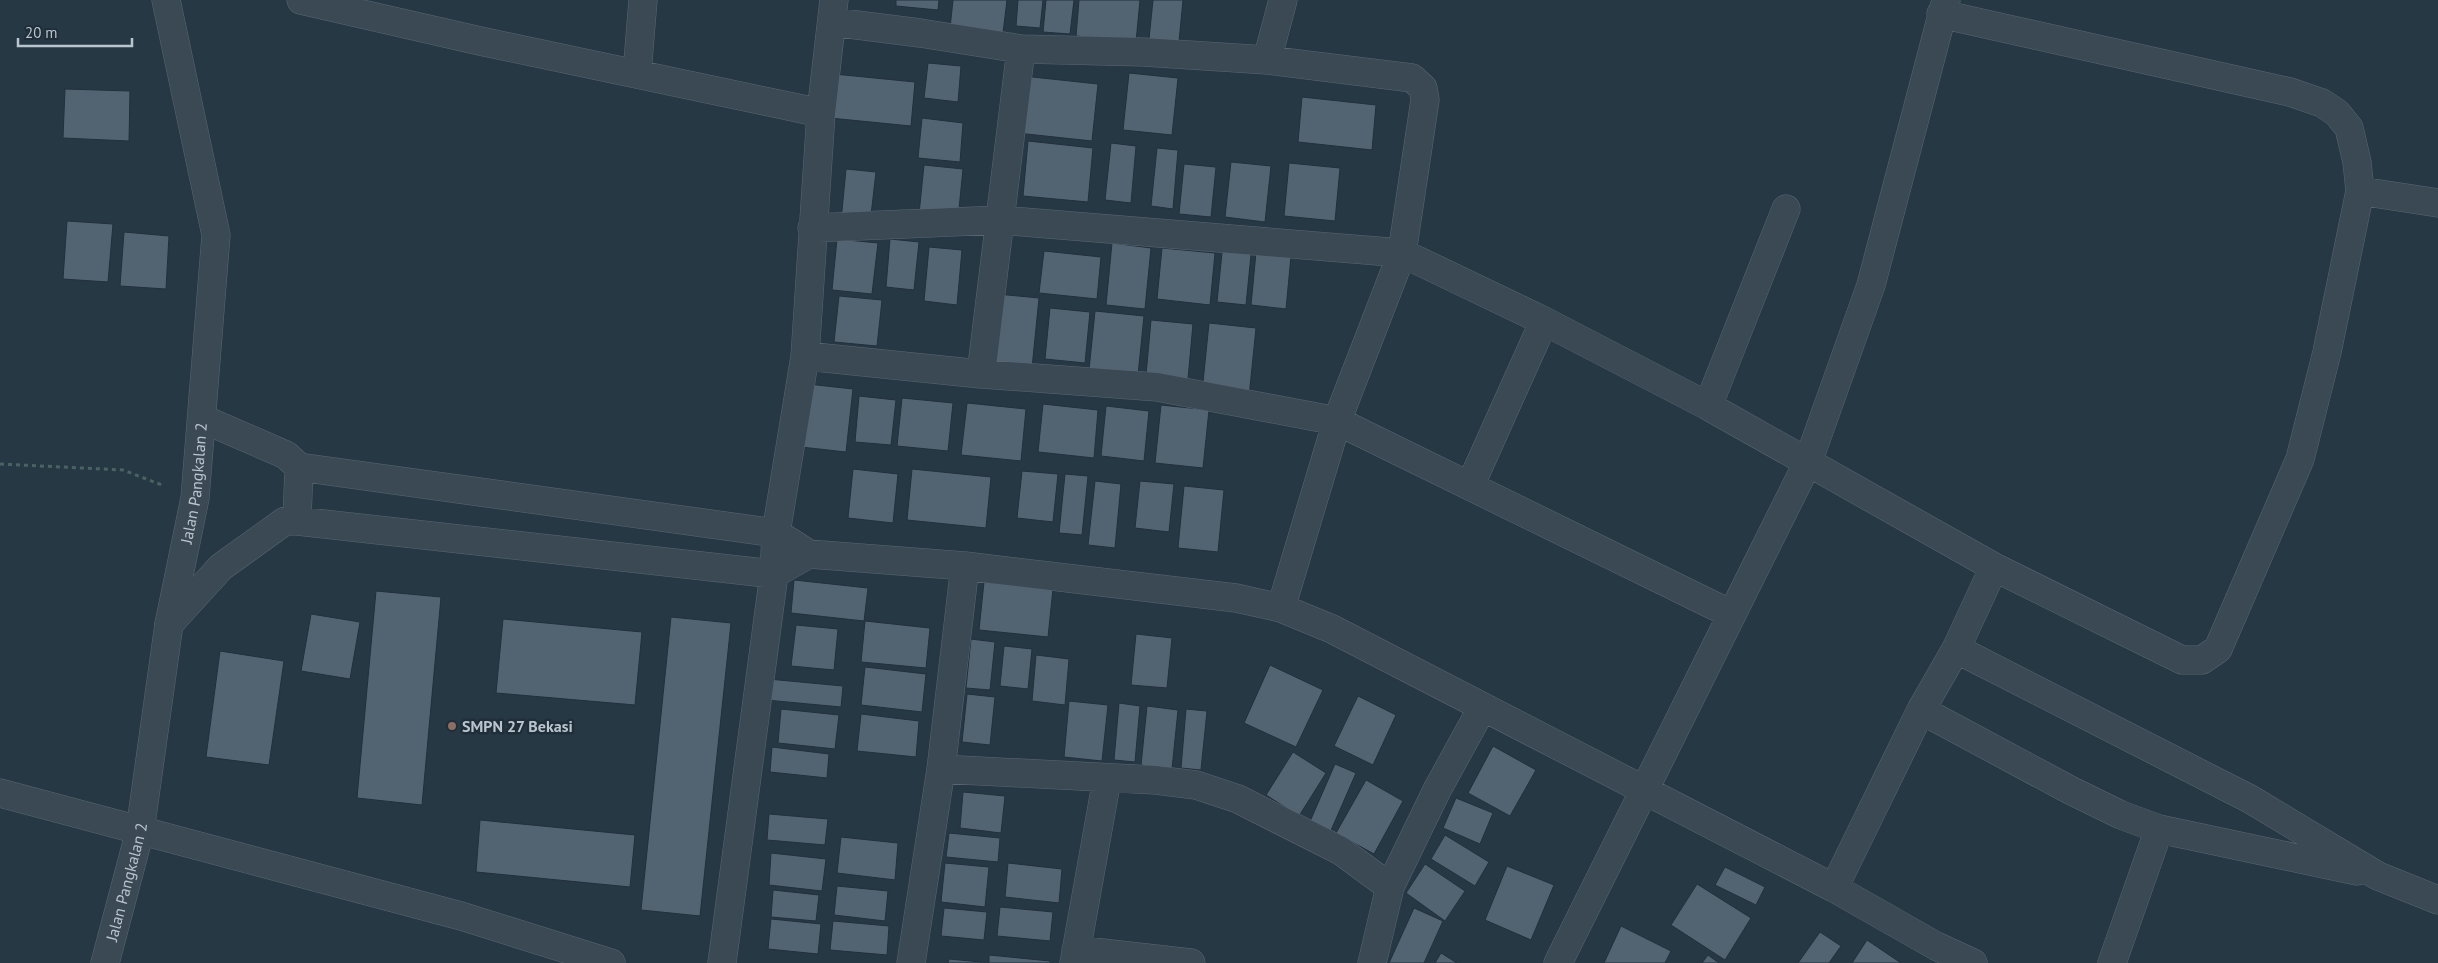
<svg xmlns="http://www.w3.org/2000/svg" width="2438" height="963" font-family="'PT Sans',sans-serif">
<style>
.building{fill:#526372;stroke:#22303c}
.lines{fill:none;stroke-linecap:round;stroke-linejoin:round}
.minor-casing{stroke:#5a6772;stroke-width:29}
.tertiary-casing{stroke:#5a6772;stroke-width:29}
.path{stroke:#496363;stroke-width:3;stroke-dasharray:4 4;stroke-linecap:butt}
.minor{stroke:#3b4954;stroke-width:28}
.tertiary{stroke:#3b4954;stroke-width:28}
.education-dot{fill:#8d6e63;stroke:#202e3a;stroke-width:2}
.labels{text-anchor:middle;stroke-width:5;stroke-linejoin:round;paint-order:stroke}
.street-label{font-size:16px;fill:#b9c4ce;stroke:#202e3a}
.poi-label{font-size:16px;font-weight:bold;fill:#b9c4ce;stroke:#202e3a;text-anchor:start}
</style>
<rect width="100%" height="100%" fill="#273845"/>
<path class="building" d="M896 0H939L938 10 896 6Z
M953 0H1007L1003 33 950 28Z
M1018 0H1043L1040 28 1016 26Z
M1046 0H1074L1070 34 1043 32Z
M1079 0H1140L1136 42 1076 36Z
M1153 0H1183L1179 42 1149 39Z
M928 63 961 66 958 102 924 98Z
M1129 73 1178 78 1172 135 1123 130Z
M834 74 915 82 911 126 830 118Z
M1023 76 1098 84 1092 141 1017 133Z
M65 89 130 91 129 141 63 138Z
M1302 97 1376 105 1372 150 1298 142Z
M922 118 963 123 960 162 918 158Z
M1028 141 1093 148 1088 202 1023 196Z
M1111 143 1136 146 1131 203 1105 200Z
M1157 148 1178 150 1173 209 1151 206Z
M1231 162 1271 166 1265 222 1225 217Z
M1289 163 1340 168 1335 221 1284 216Z
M1184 164 1216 167 1211 217 1179 214Z
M924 165 963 169 958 219 919 214Z
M846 169 876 172 870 224 841 221Z
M67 221 113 224 108 282 63 279Z
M124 232 169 236 166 289 120 286Z
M837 239 878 243 872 294 832 290Z
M890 239 919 242 914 290 886 287Z
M1257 242 1292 246 1286 309 1251 305Z
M1112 243 1151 248 1145 309 1106 305Z
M1223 243 1252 245 1246 305 1217 302Z
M929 247 962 250 957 305 924 301Z
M1162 248 1215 253 1210 305 1157 299Z
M1044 251 1101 257 1097 299 1039 293Z
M997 294 1039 298 1032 368 990 363Z
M839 296 882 300 877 346 834 342Z
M1050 308 1090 312 1085 363 1045 359Z
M1095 311 1144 316 1138 375 1089 370Z
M1151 320 1193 324 1188 379 1146 375Z
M1209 323 1256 328 1249 397 1202 392Z
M808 384 853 389 846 452 801 447Z
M859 396 896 400 891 445 855 442Z
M902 398 953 403 948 451 897 446Z
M967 403 1026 409 1021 461 961 455Z
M1043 404 1098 410 1094 458 1038 452Z
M1161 405 1209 410 1203 468 1155 463Z
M1106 406 1149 411 1144 461 1101 456Z
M853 469 898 474 893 523 848 518Z
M912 469 991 477 986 528 907 520Z
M1022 471 1058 474 1053 522 1017 518Z
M1065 474 1088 476 1082 535 1059 533Z
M1095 481 1121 484 1115 548 1088 545Z
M1140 481 1174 484 1169 532 1135 528Z
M1184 486 1224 490 1218 552 1178 548Z
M794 580 868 588 864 621 791 613Z
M984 582 1053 589 1048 637 979 630Z
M376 591 441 597 422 805 357 798Z
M311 614 360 622 350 679 301 671Z
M671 617 731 623 700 916 641 910Z
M503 619 642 632 635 705 496 693Z
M865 621 930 628 926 668 861 662Z
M796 625 838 629 834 670 791 666Z
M1136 634 1172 638 1167 688 1131 685Z
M971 639 995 642 990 690 966 688Z
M1004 646 1032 649 1028 689 1000 686Z
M220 651 284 661 269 765 206 757Z
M1036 655 1069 659 1065 705 1032 701Z
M1270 665 1323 690 1296 747 1244 723Z
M865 667 926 674 922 712 861 705Z
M768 679 843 686 841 707 766 700Z
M967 694 995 697 990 745 962 742Z
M1358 696 1396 715 1373 765 1334 746Z
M1069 701 1108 705 1102 761 1064 757Z
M1119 703 1140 706 1135 762 1114 760Z
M1147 706 1178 710 1172 769 1141 765Z
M781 709 839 715 835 749 778 743Z
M1186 709 1207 711 1201 770 1181 768Z
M861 714 919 721 916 757 857 751Z
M1493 746 1536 770 1510 816 1468 793Z
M772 747 829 754 827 778 770 772Z
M1293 752 1326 773 1299 816 1266 795Z
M1335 764 1356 773 1329 835 1308 826Z
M1366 780 1403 801 1374 854 1336 833Z
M963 792 1005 796 1001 833 960 828Z
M1456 798 1493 813 1480 844 1443 828Z
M769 814 828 819 825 845 767 840Z
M480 820 635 835 630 887 476 872Z
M949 833 1000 838 998 862 946 857Z
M1445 835 1489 862 1475 886 1431 859Z
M841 837 898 843 895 880 837 873Z
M771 853 826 859 822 891 769 885Z
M945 863 989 867 985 907 941 902Z
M1008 863 1062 869 1059 903 1005 897Z
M1425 864 1465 891 1445 921 1406 893Z
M1507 866 1554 885 1531 940 1485 920Z
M1725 867 1765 887 1756 905 1715 885Z
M1697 884 1751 918 1725 960 1671 925Z
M837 886 888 891 885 921 834 915Z
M773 890 819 895 816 921 771 917Z
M1000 907 1053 912 1050 941 997 936Z
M944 908 987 912 984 940 941 936Z
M1414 908 1443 921 1424 963H1389Z
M771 919 821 924 818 954 768 949Z
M833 921 889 926 887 955 830 950Z
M1621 926 1671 951 1665 963H1604Z
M1820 932 1841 946 1829 963H1798Z
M1867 940 1901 963H1852Z
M1441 953 1457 963H1435Z
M989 955 1050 961V963H989Z
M1708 955 1719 963H1702Z
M949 959 981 962V963H948Z"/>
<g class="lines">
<g class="minor-casing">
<path id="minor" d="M301 0 480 41 821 113
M833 22 920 33 1021 49 1143 52 1267 60 1412 78 1423 88 1425 100 1402 253 1337 421 1281 608
M1267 60 1283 0
M637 74 643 0
M2360 191 2438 203
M812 228 999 220 1402 253 1544 321 1708 406 1994 567 2182 660H2202L2218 649 2300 459 2327 352 2360 191 2357 162 2349 128 2337 113 2322 103 2290 92 1941 14
M805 356 981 374 1157 387 1337 421 1731 614
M981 374 1021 49
M1708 406 1786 209
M1470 486 1544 321
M297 521 299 467
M809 554 965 566 1236 598 1281 608 1332 629 1834 888 1936 946 1973 963
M169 624 221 567 285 521H297L774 574 809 554 776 533 299 467 286 455 203 419
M1956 649 2250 799 2378 876 2438 900
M1921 710 2070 790 2121 815 2159 829 2357 871
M941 769 1155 780 1196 785 1238 799 1341 851 1390 887
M0 793 461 916 611 963
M1834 888 1921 710 1956 649 1994 567
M1076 950 1191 963
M722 963 774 574 776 533 805 356 821 113 834 0
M911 963 941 769 965 566
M1074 963 1107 779
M1372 963 1390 887 1437 790 1482 708
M1558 963 1808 462 1871 285 1946 0
M2112 963 2159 829"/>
</g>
<g class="tertiary-casing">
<g id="tertiary">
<path id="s1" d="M105 963 140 831 169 624 195 498 216 235 166 0"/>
</g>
</g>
<path class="path" d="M0 464 123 470 162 485"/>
<use href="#minor" class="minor"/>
<use href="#tertiary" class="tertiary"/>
</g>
<circle class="education-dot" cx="452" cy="726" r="5"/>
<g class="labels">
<g class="street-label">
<text dy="6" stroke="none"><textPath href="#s1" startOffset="489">Jalan Pangkalan 2</textPath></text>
<text dy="6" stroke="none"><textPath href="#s1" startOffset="84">Jalan Pangkalan 2</textPath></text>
</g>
<g class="poi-label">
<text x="462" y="732">SMPN 27 Bekasi</text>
</g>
</g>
<path d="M18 38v8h114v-8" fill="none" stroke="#b9c4ce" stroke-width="2.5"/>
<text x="25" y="38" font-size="15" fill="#b9c4ce" stroke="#202e3a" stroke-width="4" paint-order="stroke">20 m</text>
</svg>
